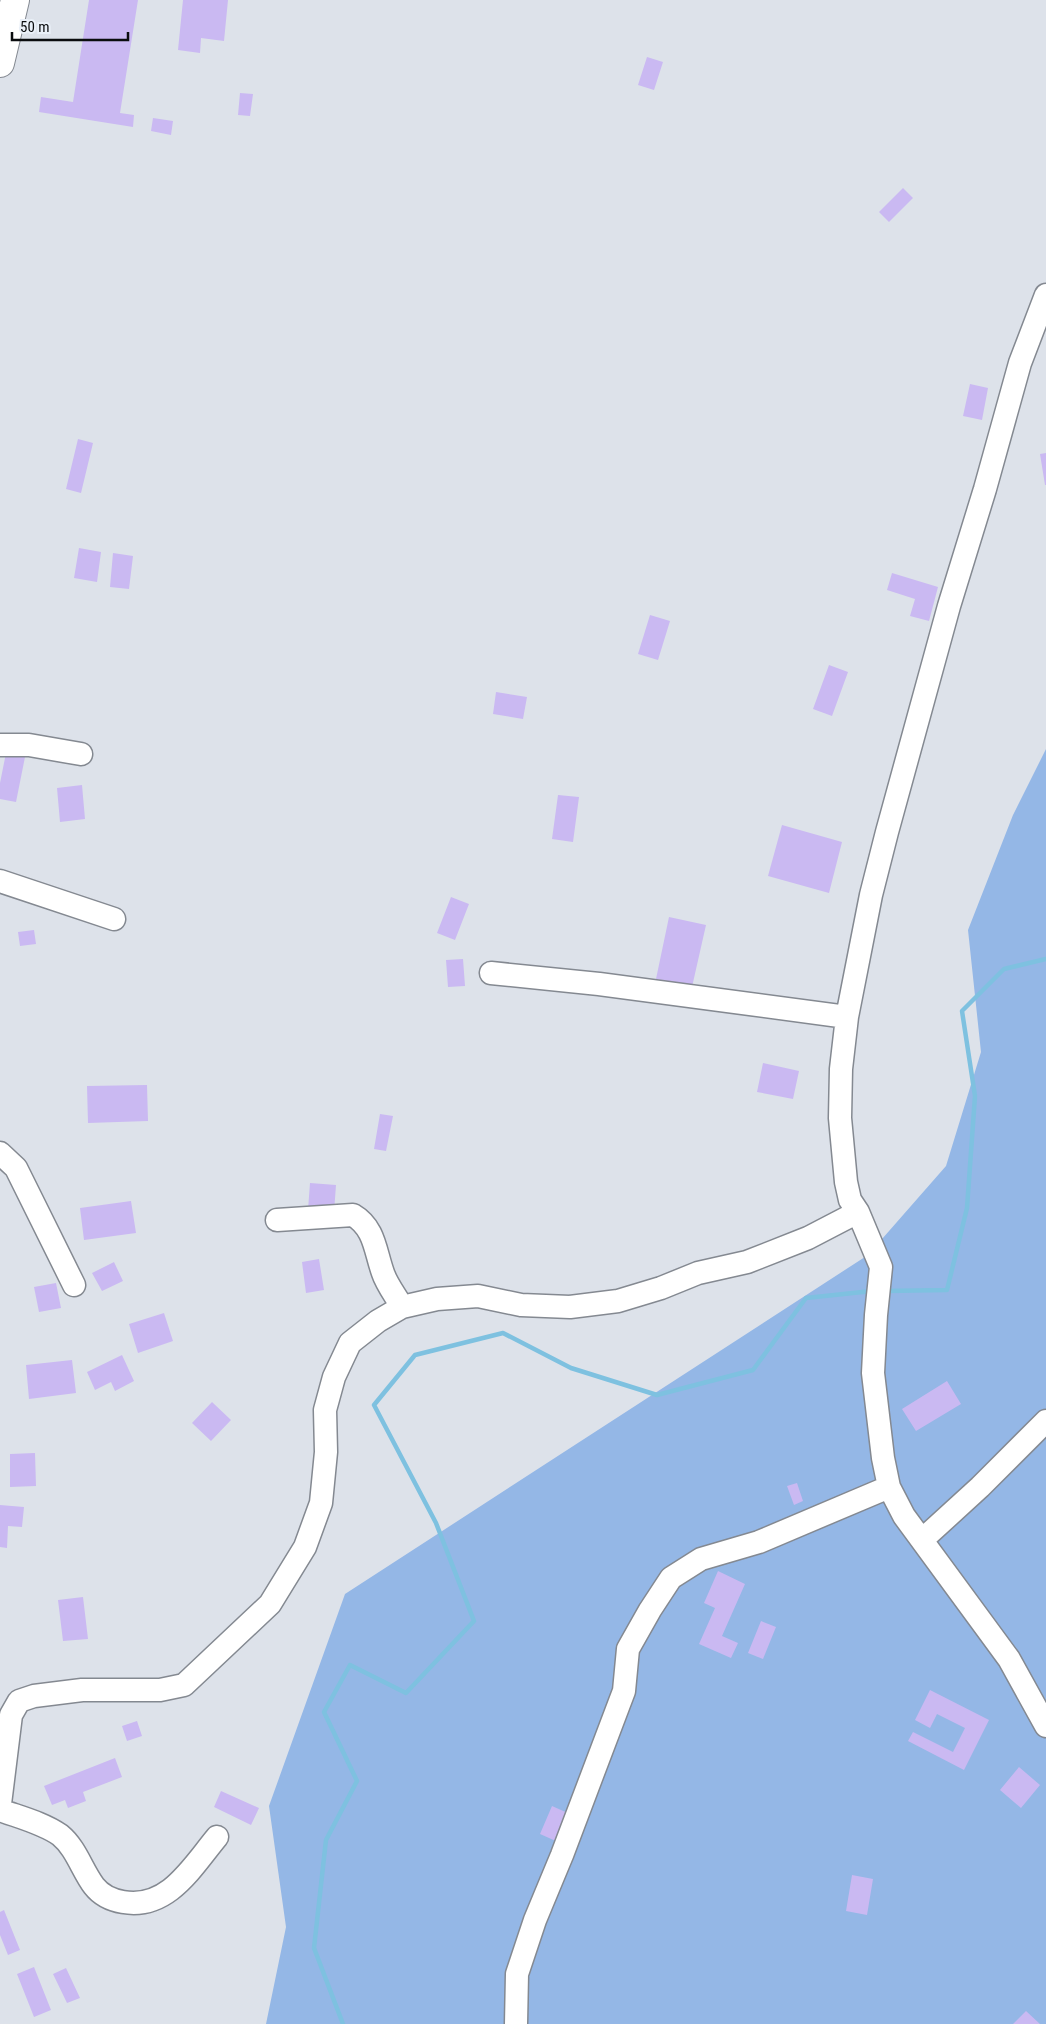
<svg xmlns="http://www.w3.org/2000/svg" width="1046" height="2024" font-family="'Roboto Condensed',sans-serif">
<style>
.green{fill:#94b7e6}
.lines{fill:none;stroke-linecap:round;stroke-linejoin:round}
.stream{stroke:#7ec1e0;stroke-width:4.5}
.building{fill:#cab9f2}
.minor-casing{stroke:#848991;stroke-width:25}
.highway-casing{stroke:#848991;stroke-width:30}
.minor{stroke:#fff;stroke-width:22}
.highway{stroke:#fff;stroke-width:28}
</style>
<rect width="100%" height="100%" fill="#dde2ea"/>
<path class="green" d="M1046 749V2024H266L286 1927 269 1806 345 1594 868 1255 946 1166 981 1052 968 930 1013 815Z"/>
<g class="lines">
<path class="stream" d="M885 1291 947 1290 967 1208 975 1096 962 1011 1004 969 1046 959
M343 2024 314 1948 326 1840 357 1781 324 1712 350 1665 406 1693 474 1621 436 1523 374 1405 415 1355 503 1333 571 1368 657 1395 753 1370 806 1298 872 1291"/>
</g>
<path class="building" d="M89 0H138L120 113 134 115 133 127 39 112 41 97 73 102Z
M183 0H228L224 41 201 38 200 53 178 50Z
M647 57 663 62 654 90 638 85Z
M240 93 253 94 250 116 238 115Z
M153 118 173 121 171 135 151 131Z
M903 188 913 198 889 222 879 212Z
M970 384 988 388 982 420 963 416Z
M78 439 93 443 81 493 66 489Z
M1046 453V485H1045L1040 454Z
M79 548 101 552 97 582 74 578Z
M113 553 133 556 129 589 110 587Z
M892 573 938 587 929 621 910 616 915 599 887 590Z
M650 615 670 621 658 660 638 654Z
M829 665 848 672 832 716 813 709Z
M496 692 527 697 523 719 493 714Z
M6 753 25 757 16 802 0 799V783Z
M82 785 85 819 60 822 57 788Z
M558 795 579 797 573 842 552 839Z
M782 825 842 842 829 893 768 876Z
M451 897 469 904 455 940 437 933Z
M669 917 706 925 692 987 656 979Z
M34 930 36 944 20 946 18 932Z
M463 959 465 986 448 987 446 960Z
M763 1063 799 1071 793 1099 757 1092Z
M147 1085 148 1121 88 1123 87 1086Z
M380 1114 393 1116 386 1151 374 1149Z
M310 1183 336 1185 334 1212 308 1210Z
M131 1201 136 1233 84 1240 80 1208Z
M319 1259 324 1290 306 1293 302 1262Z
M114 1262 123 1281 102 1291 92 1273Z
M56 1283 61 1308 39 1312 34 1287Z
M164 1313 173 1341 138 1353 129 1324Z
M122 1355 134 1381 115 1391 111 1382 95 1390 87 1372Z
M72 1360 76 1393 29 1399 26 1365Z
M947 1381 961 1404 916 1431 902 1409Z
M212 1402 231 1420 211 1441 192 1423Z
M35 1453 36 1486 10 1487V1454Z
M797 1483 803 1501 794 1505 787 1486Z
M0 1505 24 1507 22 1527 8 1526 7 1548 0 1547Z
M718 1571 745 1584 722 1636 738 1643 731 1658 699 1644 715 1608 704 1603Z
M83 1597 88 1639 63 1641 58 1600Z
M761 1621 776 1627 763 1659 748 1653Z
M930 1690 989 1720 964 1770 908 1741 913 1732 953 1752 965 1728 937 1714 930 1728 915 1720Z
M137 1721 142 1736 127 1741 122 1726Z
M115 1758 122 1777 83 1792 86 1801 68 1808 65 1800 52 1805 44 1786Z
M1019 1767 1040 1785 1021 1808 1000 1790Z
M221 1791 259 1808 251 1825 214 1807Z
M552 1806 570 1814 558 1842 540 1834Z
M852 1875 873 1879 867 1915 846 1911Z
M4 1910 20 1950 8 1955 0 1935V1912Z
M34 1967 51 2010 34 2017 17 1974Z
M66 1968 80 1998 67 2003 53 1974Z
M1026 2011 1040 2024H1013Z"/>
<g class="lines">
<g class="minor-casing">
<path id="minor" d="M1046 295 1020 363 985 489 949 606 887 832 871 895 847 1017 841 1069 840 1118 846 1182 850 1200 858 1212 881 1267 876 1315 873 1373 883 1458 889 1487 904 1516 1009 1659 1046 1726
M0 745H29L81 754
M0 881 114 919
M491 973 599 984 847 1017
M0 1153 16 1168 74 1285
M277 1220 353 1215C375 1228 375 1251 383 1273 387 1285 396 1296 402 1307
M922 1540 980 1487 1046 1421
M0 1804 11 1715 19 1701 34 1696 82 1690H160L184 1685 270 1604 305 1547 321 1503 326 1452 325 1410 334 1377 350 1343 378 1321 402 1307 437 1299 478 1296 521 1305 570 1307 618 1301 661 1288 698 1273 747 1262 808 1238 858 1212
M0 1810C19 1817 43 1823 60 1835 76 1848 82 1870 94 1886 101 1895 111 1900 123 1902 168 1910 192 1867 217 1837
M516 2024 517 1974 535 1920 562 1855 624 1691 628 1649 650 1610 671 1578 701 1559 759 1542 889 1487"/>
</g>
<g class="highway-casing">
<path id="highway" d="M0 63 15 0"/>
</g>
<use href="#minor" class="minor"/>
<use href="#highway" class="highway"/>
</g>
<path d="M12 32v8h116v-8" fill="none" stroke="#0a0c0e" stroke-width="2.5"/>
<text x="20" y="32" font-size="15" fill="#0a0c0e" stroke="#eaf0f8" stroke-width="4" paint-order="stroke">50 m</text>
</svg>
